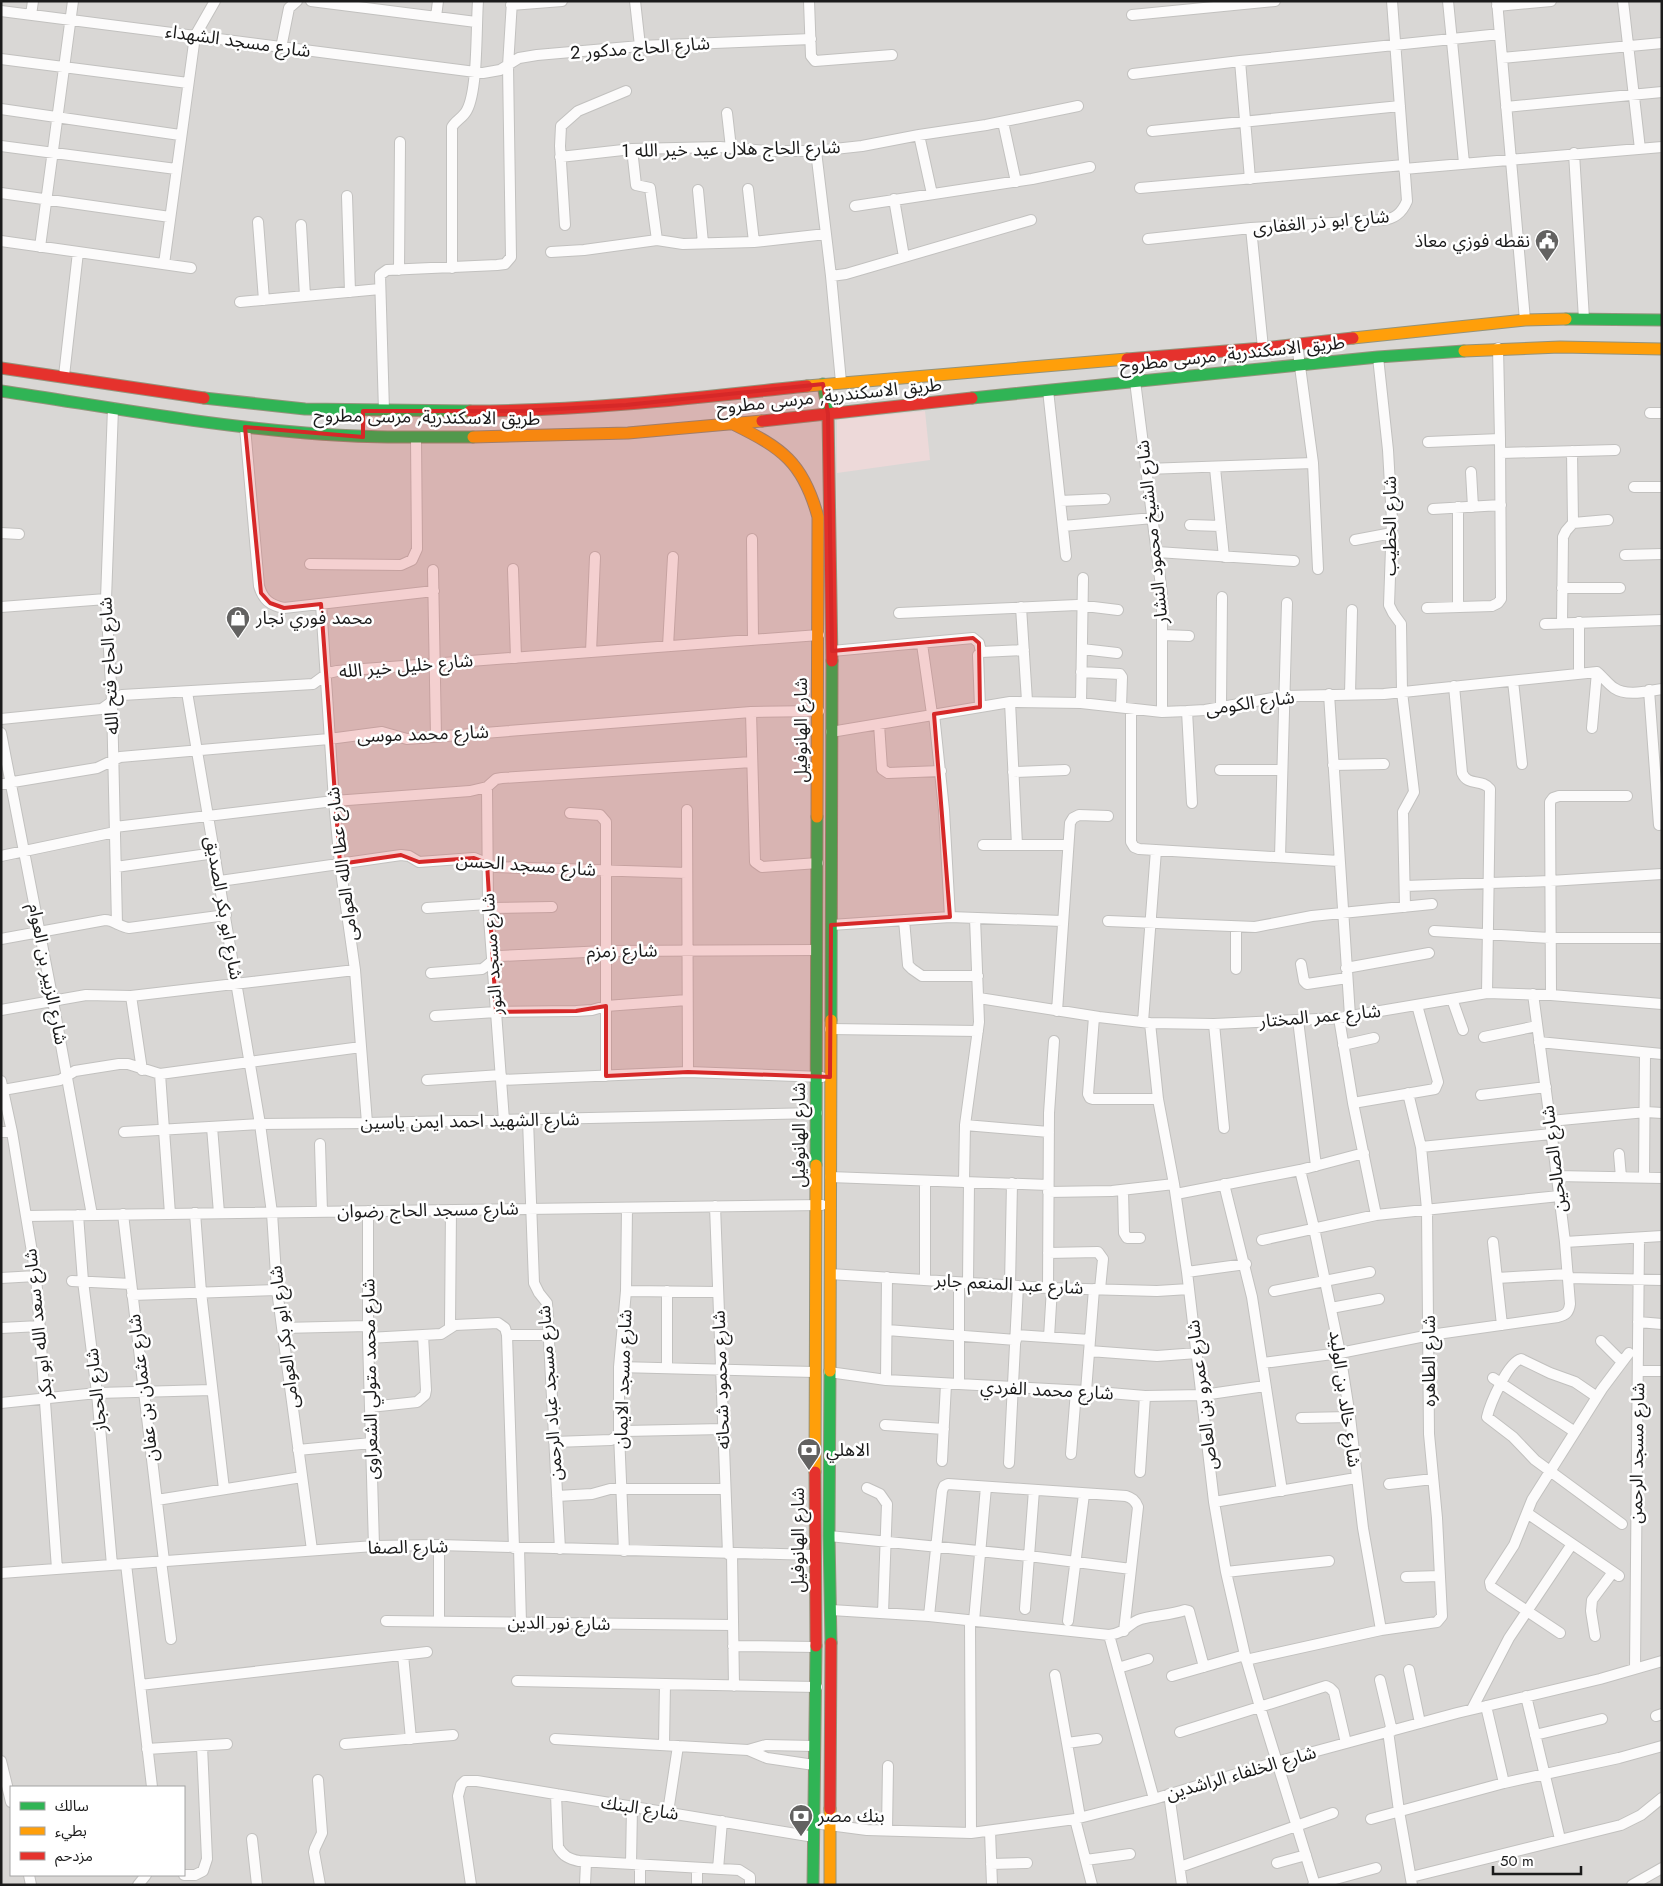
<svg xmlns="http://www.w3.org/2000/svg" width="1663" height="1886" font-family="Jost,'Noto Sans Arabic',sans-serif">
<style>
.residential{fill:#d9d7d5;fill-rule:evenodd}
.commercial{fill:#edd9d9}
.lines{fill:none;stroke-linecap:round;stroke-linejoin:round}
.street-casing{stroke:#c2c1bf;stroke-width:12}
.fast-casing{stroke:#94937b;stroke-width:13}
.slow-casing{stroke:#94937b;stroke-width:13}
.jam-casing{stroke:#94937b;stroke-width:13}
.street{stroke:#fcfbfb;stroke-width:10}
.fast{stroke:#30b455;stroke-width:11}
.slow{stroke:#ff9f0a;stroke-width:11}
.jam{stroke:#e5322d;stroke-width:11}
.marked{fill:#d62828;fill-opacity:0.2;stroke:#d62828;stroke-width:4;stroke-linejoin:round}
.labels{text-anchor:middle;stroke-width:5;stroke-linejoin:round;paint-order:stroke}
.street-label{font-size:18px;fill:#1b1b1b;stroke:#fff}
.poi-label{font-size:18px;fill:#1b1b1b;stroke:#fff;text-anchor:start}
</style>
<rect width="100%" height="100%" fill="#eae7e3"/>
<path class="residential" d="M1 1H1662V1885H1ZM11 1787H184V1875H11Z"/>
<path class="commercial" d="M925 411 930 460 837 473V420Z"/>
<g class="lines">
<g class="street-casing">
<path id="street" d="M311 1 476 22
M635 1 640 46
M809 1 811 56 815 61 892 55
M1448 1 1464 163
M1497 1 1525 320
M1623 1 1640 149
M511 5 562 1
M1497 6 1551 1
M1 11 483 73 500 70 519 58 537 55 640 46 811 39
M31 15 33 1
M1132 15 1275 1
M436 17 438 1
M281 48 289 8 297 1
M1502 58 1662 43
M1 59 188 83
M1240 61 1250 179
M1133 74 1240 61 1500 34
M1506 107 1662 92
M1 109 180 135
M727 113 731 148
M1003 122 1016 182
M1152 131 1400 106
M919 135 932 194
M1 146 176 169
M632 149 636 185 650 188 657 240
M816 151 831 276 841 382
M1574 153 1584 319
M560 157 632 149 720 147 768 151H816L862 146 919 135 986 125 1078 106
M1404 169 1662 147
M1140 188 1404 165
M748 189 754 242
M698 190 703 243
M1 193 170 217
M347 196 350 292
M894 199 904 257
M855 206 1032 179 1090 167
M258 222 264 300
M301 225 305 296
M565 225 560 146 561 126 578 111 626 91
M1251 228 1263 348
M1148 239 1251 228 1382 220C1395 219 1402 213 1407 201L1392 1
M1 241 191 268
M40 247 73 1
M551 252 584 250 657 240 683 244 754 242 826 234
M164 264 195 36 215 1
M452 268V127C456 120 463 118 467 110 478 89 476 28 478 1
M399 270 400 142
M831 276 846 274 1031 220
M240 302 380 289
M1297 344 1313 463 1318 569
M1378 357 1388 450 1392 520 1389 605 1393 613 1401 624 1402 692 1414 792 1403 812 1405 907
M64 376 78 252
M1135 381 1162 594V712
M1048 390 1066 556
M113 408 106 599 112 701 117 924
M384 411 380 275 387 270 497 265 505 264 511 257 508 66 512 1
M1650 413H1662
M245 427 259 586C263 600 270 605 284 608L434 591
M1428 442 1500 439
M1572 451 1573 523
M1501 453 1615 450
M1215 468 1224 557
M1146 469 1313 463
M1471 472 1473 507
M1634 487H1662
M1060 501 1105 499
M1433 509 1501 505
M1190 525 1221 526
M1063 526 1153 518
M1 533 19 534
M752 539 753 640
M1355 540 1392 533
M1157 552 1294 561
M1625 555 1662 554
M310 564 401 565 412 560 417 549 416 438
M513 569 516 658
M433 570 436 737
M1562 588H1620
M321 604 334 801 340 864 355 970 367 1123
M1 607 106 599
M1021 607 1027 701
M1458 607V507
M1427 608 1492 606 1498 603 1501 599 1500 439 1498 348
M899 613 1077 605 1118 610
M1562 623 1563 537 1566 531 1573 523 1608 520
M1545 624 1662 620
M1162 635 1189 636
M922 644 932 714
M668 646 673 557
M1082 649 1117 653
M832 651 973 638 979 643 981 652
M591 652 595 557
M1081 672 1120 674 1122 677 1121 707
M1579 674V622
M1513 681 1522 764
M1454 686 1462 773C1468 787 1482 778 1490 789L1487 993
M1649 690 1659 825
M187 692 260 1124 272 1213 277 1290 312 1550
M1329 694 1350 1016
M1350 694 1352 610
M1010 702 1017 845
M1081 703 1083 578
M1221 706 1222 597
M980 707 978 655 981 652 1024 650
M1131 709V842L1134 847 1139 849 1339 861
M1187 711 1192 803
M751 712 755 862 762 867 818 863
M934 714 944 810 950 917
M1 719 101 709C109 705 114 698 122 695L313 684 328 673 337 671 819 635
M879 724 882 769 888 773 941 771
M1592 728 1597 672
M831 732 1010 702 1081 703 1162 712 1187 711 1205 710 1284 696 1384 694 1597 672C1603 677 1608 684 1614 688 1627 697 1648 691 1662 689
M1 733 53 1001 92 1215
M1333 765 1384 764
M1220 770H1282
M1013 772 1065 770
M1 784 97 768 120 757 329 739 382 732 407 739 751 712 819 711
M487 787 488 904 504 1120
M687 810 688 1072
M570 813 600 815 606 822V1076
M115 827 334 801 470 791 487 787 496 779 502 778 752 762
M983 845H1068
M1 856 115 832
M1280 857 1287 603
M116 867 215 853
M220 881 401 855 409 856 419 862 474 858 496 867 687 873
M1405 886 1550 881 1662 874
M427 908 488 904
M488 908 552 907
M904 920 908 965 912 969 922 976H978
M1108 921 1255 927 1312 916 1432 904
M831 925 950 917 1062 921
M1236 927V969
M1434 931 1550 938H1662
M1 939 105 920C114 920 120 927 129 928L226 915
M1301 964 1304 981 1307 984 1347 978
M1346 968 1429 953
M431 973 482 969C489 965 492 959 500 956L606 951 817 950
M1551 995 1550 802 1553 798 1559 796H1627
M131 996 142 1070
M979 998 1099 1017 1150 1023 1214 1024 1339 1018 1487 993 1551 995 1662 1004
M1452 999 1463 1030
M1 1010 86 995 131 996 355 970
M1057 1011 1070 823 1073 818 1079 815 1108 816
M435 1016 496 1012 576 1011 592 1010 606 1006 687 1000
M1094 1017 1088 1094 1090 1098 1093 1099H1158
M1339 1018 1353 1103 1376 1215
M1298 1020 1316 1166
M1143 1022 1156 850
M1150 1023 1158 1099 1174 1184 1187 1272 1214 1502 1226 1572 1245 1655 1260 1707 1315 1885
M1214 1024 1224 1128
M830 1029 978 1031
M1484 1037 1537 1026
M1539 1042 1662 1054
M1343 1045 1374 1038
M160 1074 170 1214
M427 1080 501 1075
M501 1080 688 1072 822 1077
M1 1081 12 1132 36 1276 57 1569
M3 1090 60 1080 75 1071 119 1064H128L160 1074 361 1047
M1481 1095 1546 1087
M1353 1103 1435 1089 1438 1082 1417 1005
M528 1120 534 1283 539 1293 547 1303 560 1549
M1550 1121 1646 1112 1662 1113
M965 1125 1049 1132
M212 1127 219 1213
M1 1132H12
M124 1132 260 1124 367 1123 817 1113
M320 1144 322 1212
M1421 1147 1551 1134
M1619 1154 1621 1177
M1300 1170 1314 1228 1340 1353 1350 1417 1363 1528 1381 1630
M1556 1176 1662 1178
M830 1177 1048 1185
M1644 1177 1645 1053
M964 1182 965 1125 979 1022 975 918
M1224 1184 1252 1297 1282 1491
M1123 1190 1124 1233 1127 1238H1140
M1048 1192 1112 1191 1174 1184
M1176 1194 1300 1170 1364 1153
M715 1206 728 1554
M368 1211V1338L374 1546
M195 1213 201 1292 224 1489
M123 1214 164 1561
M78 1215 83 1281 97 1393 112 1565
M26 1216 822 1205
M1262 1240 1376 1215 1559 1196
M1493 1242 1502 1325
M1565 1242 1662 1236
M1048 1253 1098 1252 1103 1259 1100 1289
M1187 1272 1246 1264
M830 1274 1048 1288 1157 1291 1189 1289
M1 1278 36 1276
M1497 1278 1568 1274
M1568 1278 1662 1280
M925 1280V1181
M72 1281 131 1284
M968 1283 969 1182
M1010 1285 1012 1183
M1048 1288 1049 1113 1054 1041
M626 1291 718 1292
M667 1291V1368
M1274 1291 1370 1272
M132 1295 277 1290
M1331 1308 1379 1299
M1638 1322 1662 1324
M450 1326 451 1210
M1 1328 40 1326
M282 1328 368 1326
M887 1330 1016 1340
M507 1335H549
M1016 1335 1090 1340
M1049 1337 1052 1288
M368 1338 441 1334 455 1325 498 1323 505 1328 507 1335 514 1548
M1601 1341 1622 1362
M1089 1351 1157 1356 1197 1353
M1263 1363 1340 1353 1430 1335 1558 1317C1566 1315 1569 1312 1570 1304L1565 1242 1550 1121 1533 994
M619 1367 815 1372
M1638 1371H1662
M829 1372 886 1380 1086 1391 1145 1396 1203 1395 1265 1386
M1493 1378 1575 1432
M886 1380 887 1277
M959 1384V1283
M1086 1391 1094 1289
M1597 1397 1575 1382 1550 1373 1521 1359C1508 1362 1490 1404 1487 1417L1513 1437 1535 1460 1622 1524
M1 1403 97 1393 212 1390
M370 1407 417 1402 425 1395 426 1390 423 1335
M1301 1418 1350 1417
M885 1425 944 1429
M554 1442 611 1440 625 1431 723 1429
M298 1450 371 1443
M1071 1454 1076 1391
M942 1461 946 1384
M1009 1463 1018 1286
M1140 1472 1145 1396
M1389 1484 1433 1479
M867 1488 880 1494 887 1504 883 1613
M557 1496 592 1494 610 1489H725
M157 1500 302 1477
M1214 1502 1356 1478
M1527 1513 1619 1576
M829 1536 1029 1556 1131 1569
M439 1545V1622
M519 1548 521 1623
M624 1551 619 1434V1367L626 1291 627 1208
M732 1554 734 1686
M161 1561 171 1639
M126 1564 152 1787
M1226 1572 1329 1561
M1 1573 374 1546 439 1545 815 1555
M1406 1577 1440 1576
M1025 1609 1034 1490
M831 1610 929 1616 1109 1635C1126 1633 1128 1623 1141 1619 1156 1615 1171 1615 1185 1610L1189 1611 1204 1667
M929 1616 942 1491 944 1486 948 1484 1126 1496C1132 1498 1135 1500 1138 1507L1124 1631
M970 1620 971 1833
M386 1621 733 1625
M974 1621 986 1487
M1068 1621 1084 1494
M1560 1633 1491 1587 1490 1582 1514 1545 1532 1500 1602 1389 1629 1353
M1109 1635 1154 1799
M1595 1636 1591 1611 1592 1600 1613 1572
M733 1646 816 1647
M403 1655 411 1739
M1246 1660 1381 1630 1437 1622 1442 1616 1437 1518 1429 1434 1427 1209 1421 1147 1408 1093
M1118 1668 1148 1659
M1635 1669 1639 1238
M1409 1670 1420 1723
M1055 1675 1080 1817
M1172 1676 1245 1655
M1380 1680 1392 1731
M517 1681 817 1687
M140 1685 427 1652
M1526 1696 1560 1839
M1486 1706 1504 1783
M1472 1709 1509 1638 1572 1544
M1656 1716 1662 1714
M1388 1731 1399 1811 1412 1885
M1180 1732 1326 1686 1330 1688 1334 1692 1346 1743
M1535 1735 1602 1719
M555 1739 748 1750 766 1745 814 1746
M1067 1743 1097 1739
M345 1744 453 1735
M664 1745 665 1684
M147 1749 227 1744
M748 1750 767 1758 814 1765
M1 1761 11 1802
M318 1780 322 1833 315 1848 314 1852 320 1885
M556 1794 558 1847C563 1856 569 1859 579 1861L739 1870 750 1877V1885
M1169 1794 1182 1885
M668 1812 678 1746
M1075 1819 1092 1885
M1371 1819 1504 1783 1619 1758 1662 1746
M814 1823 867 1830 971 1833 1075 1819 1154 1799 1276 1762 1457 1713 1600 1679 1662 1661
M887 1831 888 1766
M990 1831 992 1885
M252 1839 257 1885
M1086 1860 1130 1854
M1277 1863 1306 1855
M631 1864 632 1807
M991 1864 1027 1863
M640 1865V1885
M1180 1867 1333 1813
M718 1869 722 1821
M29 1875 31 1885
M184 1875H195L203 1871 207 1859 202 1746
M1411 1877 1621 1825 1641 1815 1662 1798
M138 1885 146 1875
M471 1885 458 1796 461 1785 465 1781H477L814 1837
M585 1885 586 1862
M697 1885V1868
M1313 1885 1376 1868
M1632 1885 1662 1868"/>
</g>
<g class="fast-casing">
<path id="fast" d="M1566 319 1662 320
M823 384 828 414
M1 391C102 406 204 425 306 433 361 438 417 437 473 437
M204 398 305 409 470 411
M972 398 1378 357 1464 351
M831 1020 832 661
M816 1165 817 817
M830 1371 829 1536 831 1643
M813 1885 816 1646"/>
</g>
<g class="slow-casing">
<path id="slow" d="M1353 338 1525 320 1566 319
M1464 351 1560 347 1662 349
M807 386 1127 359
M733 424C782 448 803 462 818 517L817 817
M473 437 628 433 762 421
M830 1371 831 1020
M815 1472 816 1165
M830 1885V1809"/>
</g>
<g class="jam-casing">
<path id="jam" d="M1127 359 1263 348 1353 338
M1 368 204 398
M470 411C583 411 695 398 807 386
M828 414 832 661
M762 421 972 398
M815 1472 816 1646
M830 1809 831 1643"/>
</g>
<use href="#street" class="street"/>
<use href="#fast" class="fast"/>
<use href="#slow" class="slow"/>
<use href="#jam" class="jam"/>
</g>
<path class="marked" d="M823 384 828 414 832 651 973 638 979 643 980 707 934 714 950 917 831 925 830 1077 688 1072 606 1076V1006L576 1011 496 1012 487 863 474 858 419 862 401 855 340 864 321 604 284 608 270 603 261 593 245 427 363 437V411H521L626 405Z"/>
<defs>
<g id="civic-pin" transform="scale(1.25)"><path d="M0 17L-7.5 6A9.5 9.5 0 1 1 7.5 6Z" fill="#636261" stroke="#fff"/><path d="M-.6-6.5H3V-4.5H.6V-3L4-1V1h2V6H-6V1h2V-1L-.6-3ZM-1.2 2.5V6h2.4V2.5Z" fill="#fff"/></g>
<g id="shop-pin" transform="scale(1.25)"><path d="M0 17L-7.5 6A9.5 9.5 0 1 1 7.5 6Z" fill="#636261" stroke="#fff"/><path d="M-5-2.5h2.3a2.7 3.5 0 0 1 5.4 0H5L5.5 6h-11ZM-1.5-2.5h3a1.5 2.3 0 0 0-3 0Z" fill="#fff"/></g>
<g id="bank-pin" transform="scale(1.25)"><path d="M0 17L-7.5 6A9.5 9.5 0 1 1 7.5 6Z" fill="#636261" stroke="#fff"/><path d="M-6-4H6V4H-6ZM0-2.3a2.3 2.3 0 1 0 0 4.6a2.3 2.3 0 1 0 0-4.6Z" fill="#fff"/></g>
</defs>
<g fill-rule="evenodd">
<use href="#civic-pin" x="1547" y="241"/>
<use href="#shop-pin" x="238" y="618"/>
<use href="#bank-pin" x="809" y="1450"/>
<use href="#bank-pin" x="801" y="1816"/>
</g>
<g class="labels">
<g class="street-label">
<text transform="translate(238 41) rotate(8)" y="6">شارع مسجد الشهداء</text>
<text transform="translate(640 48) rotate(-4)" y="6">شارع الحاج مدكور 2</text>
<text transform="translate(731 149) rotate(-1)" y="6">شارع الحاج هلال عيد خير الله 1</text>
<text transform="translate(1321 222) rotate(-5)" y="6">شارع ابو ذر الغفارى</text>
<text transform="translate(1232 354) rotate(-6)" y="6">طريق الاسكندرية, مرسى مطروح</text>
<text transform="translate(829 396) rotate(-6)" y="6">طريق الاسكندرية, مرسى مطروح</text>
<text transform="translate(427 417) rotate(1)" y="6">طريق الاسكندرية, مرسى مطروح</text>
<text transform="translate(1390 526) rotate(-90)" y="6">شارع الخطيب</text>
<text transform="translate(1152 532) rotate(-96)" y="6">شارع الشيخ محمود النشار</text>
<text transform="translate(109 666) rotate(-93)" y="6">شارع الحاج فتح الله</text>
<text transform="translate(406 666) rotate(-5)" y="6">شارع خليل خير الله</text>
<text transform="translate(1250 703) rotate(-8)" y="6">شارع الكومى</text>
<text transform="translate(801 730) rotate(-90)" y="6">شارع الهانوفيل</text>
<text transform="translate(423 734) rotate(-2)" y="6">شارع محمد موسى</text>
<text transform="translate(342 864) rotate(-97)" y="6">شارع عطا الله العوامى</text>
<text transform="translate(526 865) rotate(4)" y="6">شارع مسجد الحسن</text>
<text transform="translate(224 908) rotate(80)" y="6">شارع ابو بكر الصديق</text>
<text transform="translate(622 951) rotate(-1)" y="6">شارع زمزم</text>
<text transform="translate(492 954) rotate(-94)" y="6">شارع مسجد النور</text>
<text transform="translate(48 974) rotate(79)" y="6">شارع الزبير بن العوام</text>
<text transform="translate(1320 1016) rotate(-5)" y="6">شارع عمر المختار</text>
<text transform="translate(470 1121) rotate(-1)" y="6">شارع الشهيد احمد ايمن ياسين</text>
<text transform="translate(799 1135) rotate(-90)" y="6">شارع الهانوفيل</text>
<text transform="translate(1554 1159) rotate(-97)" y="6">شارع الصالحين</text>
<text transform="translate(428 1210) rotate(-1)" y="6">شارع مسجد الحاج رضوان</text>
<text transform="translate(1009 1284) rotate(3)" y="6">شارع عبد المنعم جابر</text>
<text transform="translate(38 1324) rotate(-96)" y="6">شارع سعد الله ابو بكر</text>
<text transform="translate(284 1337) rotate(-97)" y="6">شارع ابو بكر العوامى</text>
<text transform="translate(1429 1361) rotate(-90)" y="6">شارع الطاهره</text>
<text transform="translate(370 1379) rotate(-91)" y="6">شارع محمد متولي الشعراوى</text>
<text transform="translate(623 1379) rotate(-88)" y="6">شارع مسجد الايمان</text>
<text transform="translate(721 1380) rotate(-92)" y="6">شارع محمود شحاته</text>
<text transform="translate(143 1388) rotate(-97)" y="6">شارع عثمان بن عفان</text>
<text transform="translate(96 1390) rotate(-96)" y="6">شارع الحجاز</text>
<text transform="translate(1047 1390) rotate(3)" y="6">شارع محمد الفردي</text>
<text transform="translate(550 1393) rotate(-94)" y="6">شارع مسجد عباد الرحمن</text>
<text transform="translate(1202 1395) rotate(-97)" y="6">شارع عمرو بن العاص</text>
<text transform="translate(1345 1399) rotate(82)" y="6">شارع خالد بن الوليد</text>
<text transform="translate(1637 1453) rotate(-89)" y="6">شارع مسجد الرحمن</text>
<text transform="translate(798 1540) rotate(-90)" y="6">شارع الهانوفيل</text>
<text transform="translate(408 1547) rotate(-1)" y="6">شارع الصفا</text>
<text transform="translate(559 1623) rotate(1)" y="6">شارع نور الدين</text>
<text transform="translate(1241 1773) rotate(-16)" y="6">شارع الخلفاء الراشدين</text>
<text transform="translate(640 1808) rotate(9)" y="6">شارع البنك</text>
</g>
<g class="poi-label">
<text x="1530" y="247" text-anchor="end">نقطه فوزي معاذ</text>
<text x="256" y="624">محمد فوري نجار</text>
<text x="826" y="1456">الاهلي</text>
<text x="818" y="1822">بنك مصر</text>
</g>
</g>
<rect width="1663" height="1886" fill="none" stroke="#1b1b1b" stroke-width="5"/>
<rect x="10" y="1786" width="175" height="90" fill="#ffffff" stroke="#a4a4a4"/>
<rect x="20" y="1802" width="25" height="8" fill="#30b455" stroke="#a4a4a4"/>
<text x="55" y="1811" font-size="15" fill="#1b1b1b">سالك</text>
<rect x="20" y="1827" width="25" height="8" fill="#ff9f0a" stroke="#a4a4a4"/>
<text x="55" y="1836" font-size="15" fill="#1b1b1b">بطيء</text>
<rect x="20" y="1852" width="25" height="8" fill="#e5322d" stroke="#a4a4a4"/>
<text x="55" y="1861" font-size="15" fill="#1b1b1b">مزدحم</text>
<path d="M1493 1866v8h88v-8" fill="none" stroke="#1b1b1b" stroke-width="2.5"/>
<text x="1500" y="1866" font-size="15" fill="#1b1b1b" stroke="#ffffff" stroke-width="4" paint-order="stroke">50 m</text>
</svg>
